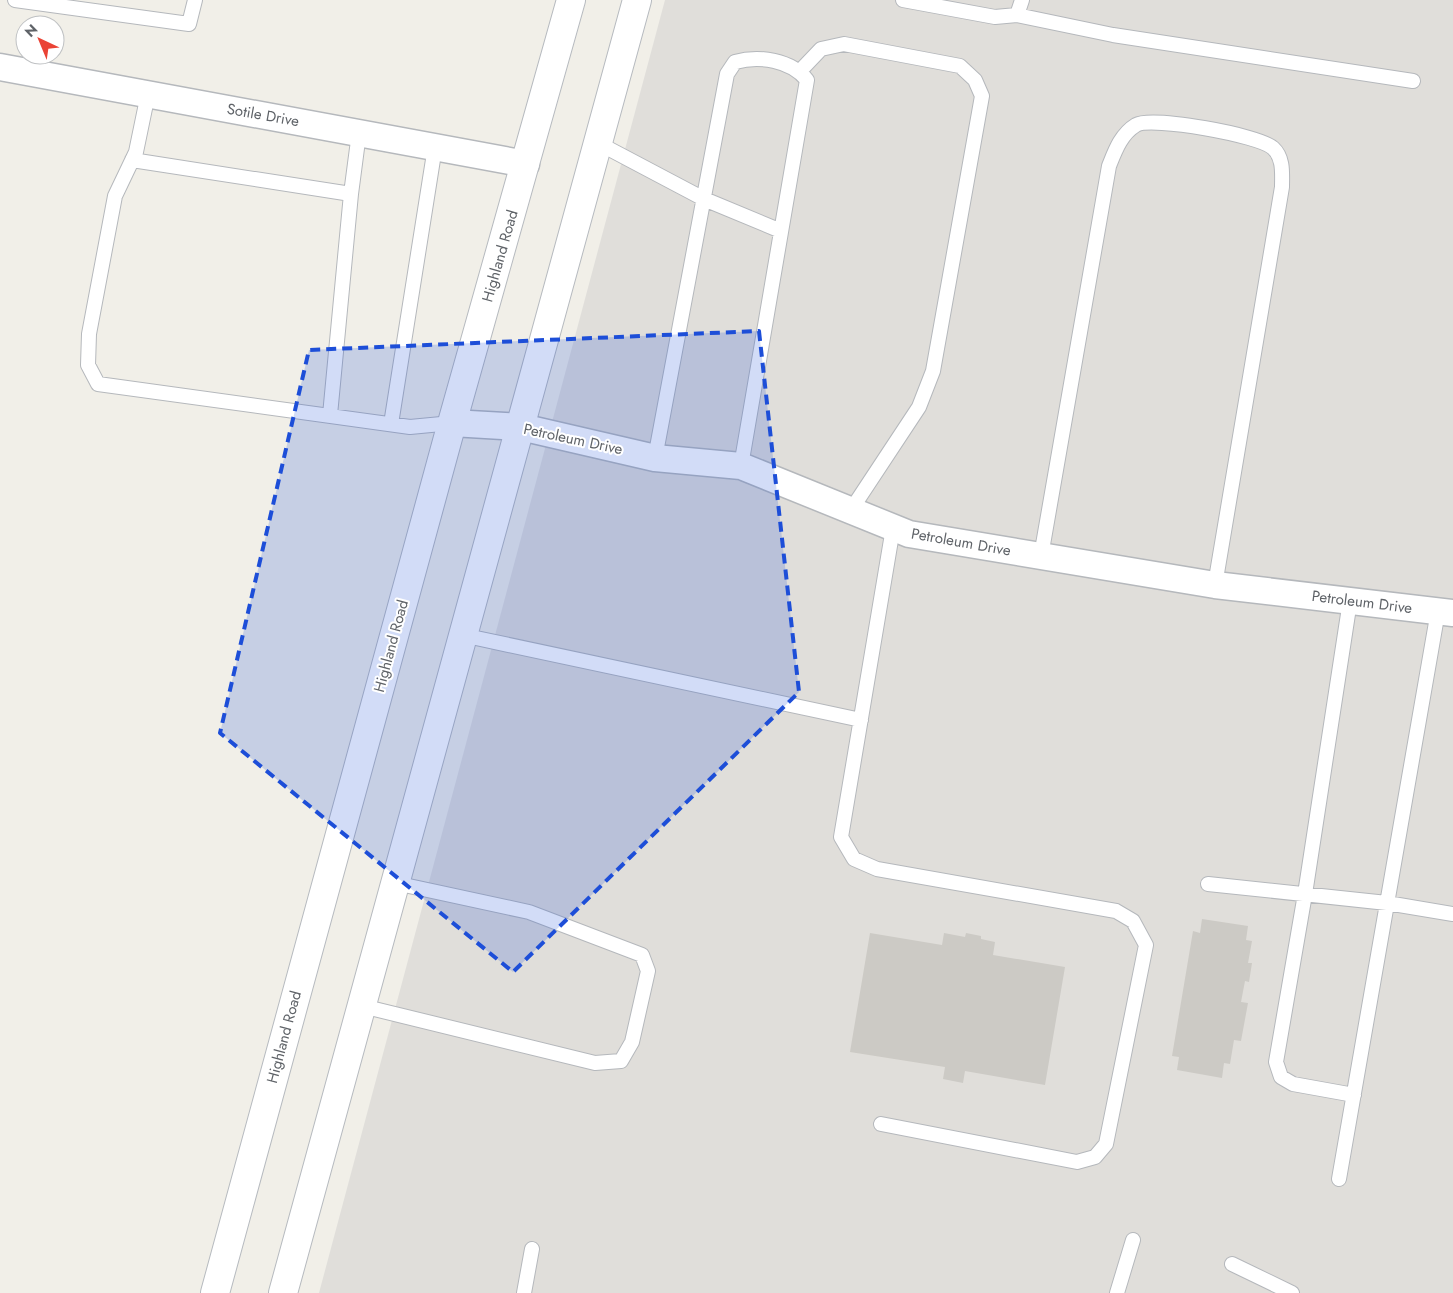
<svg xmlns="http://www.w3.org/2000/svg" width="1453" height="1293" font-family="Jost,sans-serif">
<style>
.industrial{fill:#e0deda}
.building{fill:#cccac5}
.lines{fill:none;stroke-linecap:round;stroke-linejoin:round}
.lane-casing{stroke:#b5b8bc;stroke-width:16}
.street-casing{stroke:#b5b8bc;stroke-width:29}
.secondary-casing{stroke:#b6babf;stroke-width:30}
.lane{stroke:#fff;stroke-width:14}
.street{stroke:#fff;stroke-width:26}
.secondary{stroke:#fff;stroke-width:28}
.marked{fill:#1d4ed8;fill-opacity:0.2;stroke:#1d4ed8;stroke-width:4;stroke-dasharray:10 6;stroke-linejoin:round}
.labels{text-anchor:middle;stroke-width:4;stroke-linejoin:round;paint-order:stroke}
.street-label{font-size:15px;fill:#5f6368;stroke:#fff}
</style>
<rect width="100%" height="100%" fill="#f1efe8"/>
<path class="industrial" d="M665 0H1453V1293H319Z"/>
<path class="building" d="M1202 919 1248 926 1246 940 1252 941 1248 963H1252L1249 982 1245 981 1241 1002 1248 1003 1241 1041 1234 1040 1230 1064 1224 1063 1222 1078 1177 1070 1179 1057 1172 1056 1193 931 1200 933Z
M870 933 942 945 944 933 965 937 966 933 981 936V939L995 942 993 955 1065 967 1045 1085 965 1071 963 1083 943 1079 945 1067 850 1052Z"/>
<g class="lines">
<g class="lane-casing">
<path id="lane" d="M15 0 189 24 195 0
M903 0 995 17 1017 15 1022 0
M1017 15 1113 35 1413 81
M800 71 821 49 844 44 960 66 975 80 982 96 933 371 919 407 851 510
M148 94 136 152 115 196 89 334 88 365 98 384 410 427 452 423
M598 143 704 199 781 231
M132 160 351 194 359 133
M330 415 351 194
M391 424 435 147
M655 458 727 74 735 62C759 55 791 60 807 80L741 466
M1041 556 1109 166C1115 151 1121 134 1136 125 1152 116 1259 135 1273 148 1284 158 1282 174 1282 187L1215 585
M1350 601 1305 894 1276 1062 1281 1077 1293 1084 1354 1095
M462 635 861 720
M1208 884 1387 903 1453 914
M362 1006 595 1063 621 1061 632 1042 648 971 642 955 529 912 395 883
M881 1124 1077 1162 1095 1157 1106 1144 1146 945 1133 921 1116 911 877 869 854 859 841 837 893 528
M1339 1179 1438 611
M1232 1264 1292 1293
M524 1293 532 1249
M1117 1293 1133 1240"/>
</g>
<g class="street-casing">
<path id="street" d="M0 67 526 164
M452 423 521 427 655 458 741 466 909 534 1215 585 1453 613"/>
</g>
<g class="secondary-casing">
<path id="secondary" d="M215 1293 452 423 571 0
M283 1293 637 0"/>
</g>
<use href="#lane" class="lane"/>
<use href="#street" class="street"/>
<use href="#secondary" class="secondary"/>
</g>
<path class="marked" d="M759 331 799 692 513 972 220 733 309 350Z"/>
<g class="labels">
<g class="street-label">
<text transform="translate(263 115) rotate(10)" y="5">Sotile Drive</text>
<text transform="translate(500 256) rotate(-74)" y="5">Highland Road</text>
<text transform="translate(573 439) rotate(12)" y="5">Petroleum Drive</text>
<text transform="translate(961 542) rotate(10)" y="5">Petroleum Drive</text>
<text transform="translate(1362 602) rotate(7)" y="5">Petroleum Drive</text>
<text transform="translate(391 646) rotate(-75)" y="5">Highland Road</text>
<text transform="translate(284 1037) rotate(-75)" y="5">Highland Road</text>
</g>
</g>
<g transform="translate(40 40) rotate(316)"><circle r="24" fill="#ffffff" stroke="#bfc1c3"/>
<path d="M0-4L9 19L0 12L-9 19Z" fill="#ea4335"/>
<text y="-8" font-size="14" font-weight="bold" text-anchor="middle" fill="#5f6368">N</text>
</g>
</svg>
